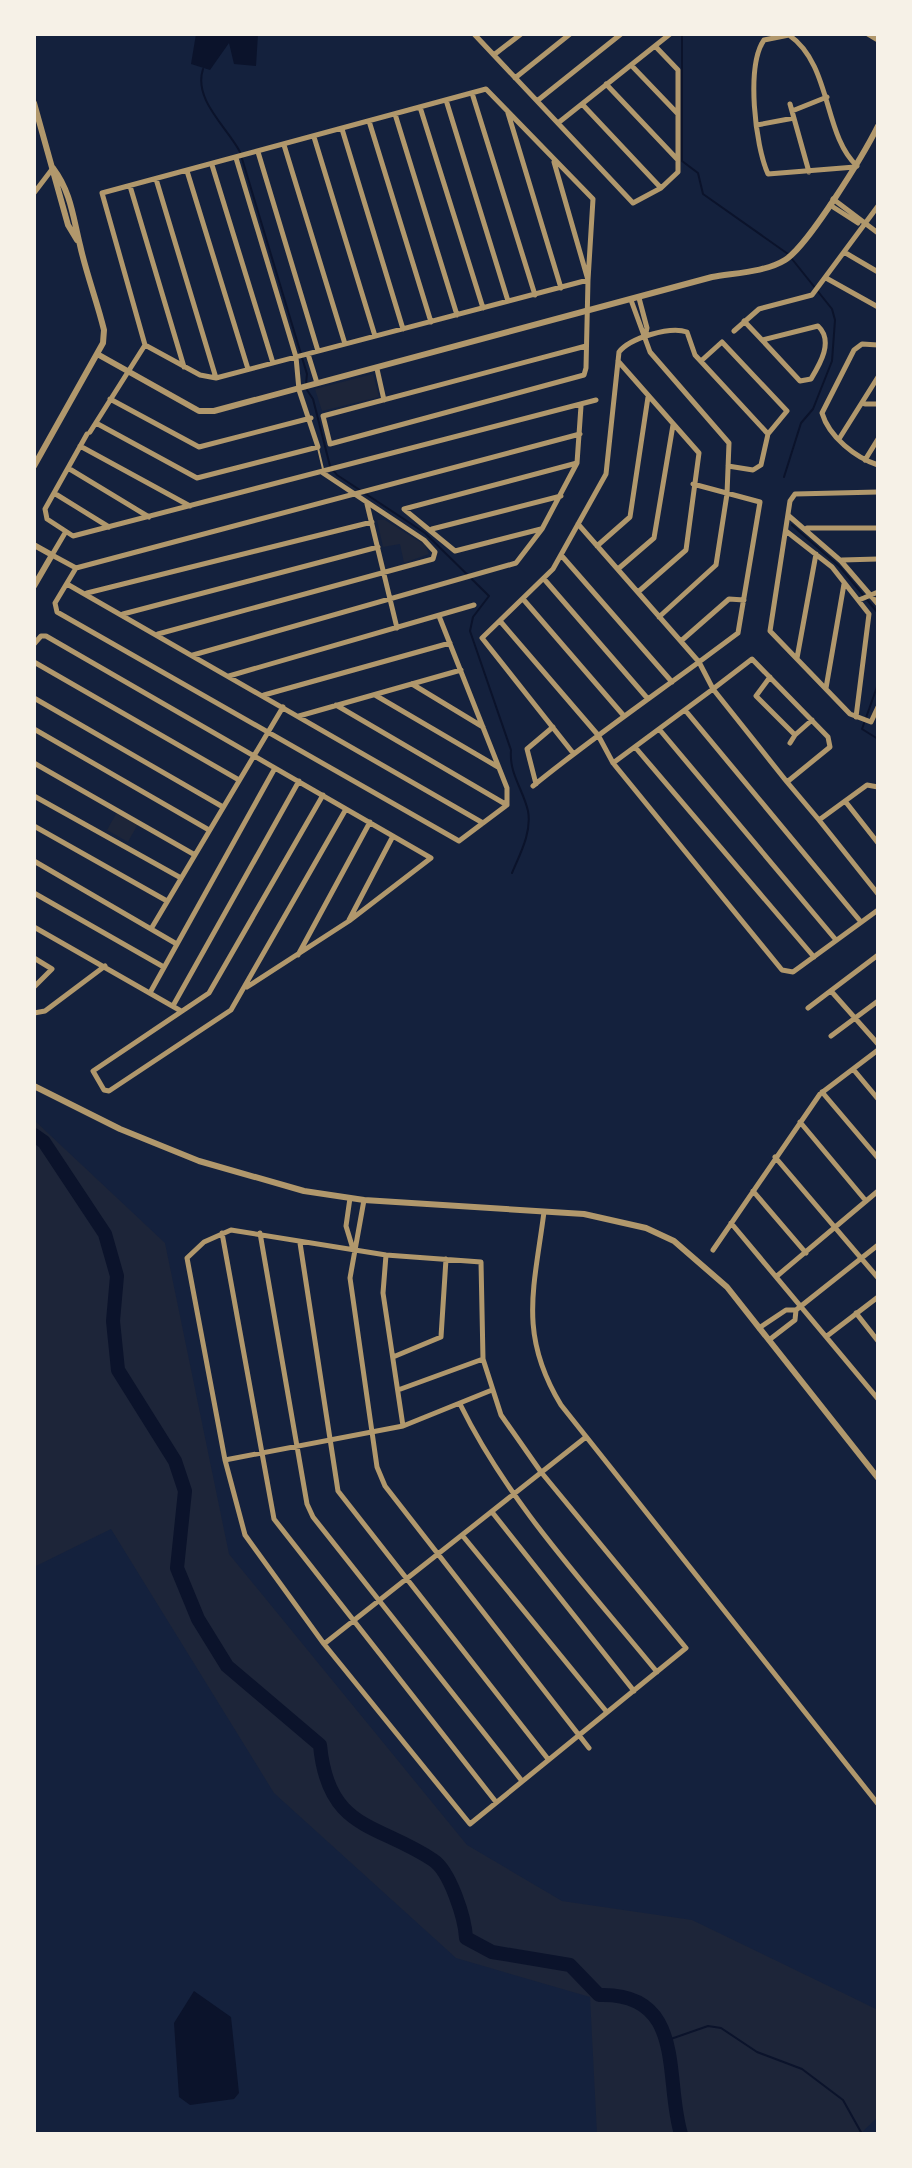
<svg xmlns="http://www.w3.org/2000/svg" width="912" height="2168" font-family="Raleway,sans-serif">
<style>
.green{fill:#1d2539}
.water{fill:#0b132b}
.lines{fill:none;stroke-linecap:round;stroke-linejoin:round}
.stream{stroke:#0b132b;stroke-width:2}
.river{stroke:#0b132b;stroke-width:14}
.service{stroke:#b1986c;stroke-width:2}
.minor{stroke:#b1986c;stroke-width:5}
.tertiary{stroke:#b1986c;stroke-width:6}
</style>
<rect width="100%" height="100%" fill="#14213d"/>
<path class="green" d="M373 374 379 397 322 411 315 389Z
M377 520H385L425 545 429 554 404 563 400 544 383 547Z
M117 812 138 824 128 842 107 830Z
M34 1120 165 1243 229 1554 467 1845 562 1901 692 1920 878 2010V2117L860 2134H597L590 1997 456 1958 274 1793 111 1529 34 1567Z"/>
<path class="water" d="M196 34H258L256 66 234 64 229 43 210 70 191 64Z
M194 1991 231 2017 239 2093 234 2099 190 2105 179 2097 174 2023Z"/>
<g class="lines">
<path class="stream" d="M682 34V161L698 173 703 194 788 254
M203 69C193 100 227 127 240 152L307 374 306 384
M307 390 313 399 330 466 337 475 425 533 489 596 473 617 470 631 511 750C509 774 523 789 528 811 532 832 520 854 512 873
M784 477 801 423 813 409 832 361 835 320 832 309 792 259
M792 525 840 567 878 613
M878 684 862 729 878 739
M665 2041 708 2026 721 2028 757 2052 802 2069 843 2100 862 2134"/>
<path class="river" d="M34 1135 44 1142 105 1234 117 1276 113 1321 118 1370 175 1461 185 1491 177 1568 198 1619 227 1666 320 1745C328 1831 378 1823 433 1860 450 1871 465 1918 466 1938L492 1952 570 1965 599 1995C687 1992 664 2079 681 2134"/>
<path class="service" d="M318 448 323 469"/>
<path class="minor" d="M474 34 633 203 661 188 678 172V70L655 46
M868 34 878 40
M495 54 521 34
M631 65 677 113
M515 78 570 34
M606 84 677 159
M472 93 535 295
M446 100 508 301
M537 101 621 34
M582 104 661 188
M790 104 809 172
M420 107 483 308
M792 111 827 97
M508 113 561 288
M395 114 457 315
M369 121 431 322
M558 123 670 34
M757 125 794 118
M342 129 403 329
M314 137 375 336
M284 145 345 344
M258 152 318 351
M554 162 588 280 586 368 584 375 330 444 323 416 586 346
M212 165 273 363
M855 167 768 174C755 145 746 66 764 40L789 35C832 65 823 135 857 166
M187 171 248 369
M156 179 216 378
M130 186 184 367
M34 193 53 168
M833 199 878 233
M830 205 858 223
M844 252 878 272
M826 278 878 307
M639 298 647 328 645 337
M631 300 650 352 729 443 727 494 716 565 659 617
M744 321 762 340
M818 326C834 341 820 364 811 379L800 381 762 340Z
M734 331 759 309 812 295 878 206
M145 345 102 193 486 89 593 199 588 280
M145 345 200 375 216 378 588 280
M878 345 862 344 854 350 822 413C829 437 856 458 878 465
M308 354 317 383
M618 361 699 453 686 550 638 592
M701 361 722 342 787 411 768 434 761 465 753 470 728 466
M377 369 384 400
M110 399 199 447 311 418
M865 404H878
M96 423 197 478 318 447 299 390 296 357 236 158
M90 432 145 345
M87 434 45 509 47 519 73 536 596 400
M839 439 878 377
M80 446 190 506
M865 460 878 439
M68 468 149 517
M878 492 795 494 790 501 770 631 850 714 871 722 878 707
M54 493 109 527
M367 504 397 628
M404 509 577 463
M405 510 455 551 541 529
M789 516 841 561 878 604
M578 524 699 662 738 633 760 502 693 484
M807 528H878
M432 529 561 496
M786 531 832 567 869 614 856 717
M65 533 52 555 76 568
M597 546 630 517 648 397
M561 555 672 682
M842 560 878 559
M76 568 55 603 57 612 459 841 507 805V788L439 616
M76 568 580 434
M618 569 654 538 673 425
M544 579 648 699
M67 584 483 823
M87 593 372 522
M523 599 624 716
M859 600 878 592
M123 614 378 547
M500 621 598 735 613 763 713 689 787 782 830 747 828 737 752 659 713 689 699 662C643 703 587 742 533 786
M158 634 433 559 435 552 424 540 323 473
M681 641 729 599 744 600
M34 644 41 636H46L431 858 349 921 247 987
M193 655 516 563 542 529 577 463 581 406
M797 658 816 554
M34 662 239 780
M229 676 474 605
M770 677 756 696 795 735 790 743
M412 684 483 727
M826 688 844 584
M264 695 450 643
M375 695 498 767
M34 698 223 807
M336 705 507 805
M685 710 861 922
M299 716 461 670
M34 729 209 830
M659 729 836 940
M795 735 812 720
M635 747 814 957
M573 753 482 638 553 569 606 474 619 352C630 338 670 326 687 332L695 355 768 434
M34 763 195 855
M613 763 782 970 793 972 878 910
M787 782 819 820 867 785 878 787
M536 784 527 749 553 727
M323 795 209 993 93 1071 104 1090 109 1091 231 1010 346 809
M34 796 181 878
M845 801 878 843
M819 820 878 894
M34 826 167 901
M34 861 175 943
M34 893 162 966
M349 920 393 836
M34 927 181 1011
M151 929 283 707
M298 955 370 822
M34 958 52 969 34 987
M151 991 275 768
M831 991 878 1044
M174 1004 299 781
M808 1008 878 955
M34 1013 45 1011 105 966
M831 1036 878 1001
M853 1069 878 1099
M822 1092 878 1158
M800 1122 866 1201
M775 1157 878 1278
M753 1191 806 1253
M350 1198 346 1226 353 1249
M364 1200 350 1278 377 1467 385 1486 589 1748
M544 1212C534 1289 518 1334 561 1405L878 1804
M731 1223 878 1399
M231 1230 386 1255 481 1262 483 1359 501 1415 541 1472 686 1648 470 1824 324 1644 245 1535 225 1460 187 1258 204 1242Z
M222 1233 274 1519 496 1802
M260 1233 307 1504 313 1517 522 1781
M300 1243 338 1491 548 1759
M713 1250 820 1094 878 1050
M386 1255 383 1293 403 1426
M777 1276 878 1191
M796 1310 878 1245
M856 1313 878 1341
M759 1328 786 1310H796L795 1320 769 1340
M827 1336 878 1297
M393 1357 441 1337 446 1259
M398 1390 483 1359
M460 1404C509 1504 587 1586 657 1672
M225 1460 403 1426 492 1390
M492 1512 634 1691
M462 1535 606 1711
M324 1644 586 1437"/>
<path class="tertiary" d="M34 103 68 225 77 240
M99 355 199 411H214L712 277C734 273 766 272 785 260 808 246 864 154 878 126
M34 466 103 343 104 330C97 301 86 273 80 245 73 217 71 192 53 168
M34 545 52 555 34 586
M34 1086 120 1129 199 1161 304 1191 364 1200 584 1214 646 1228 674 1241 727 1287 878 1478"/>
</g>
<rect width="912" height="2168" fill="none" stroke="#f6f1e7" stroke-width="72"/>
</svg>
